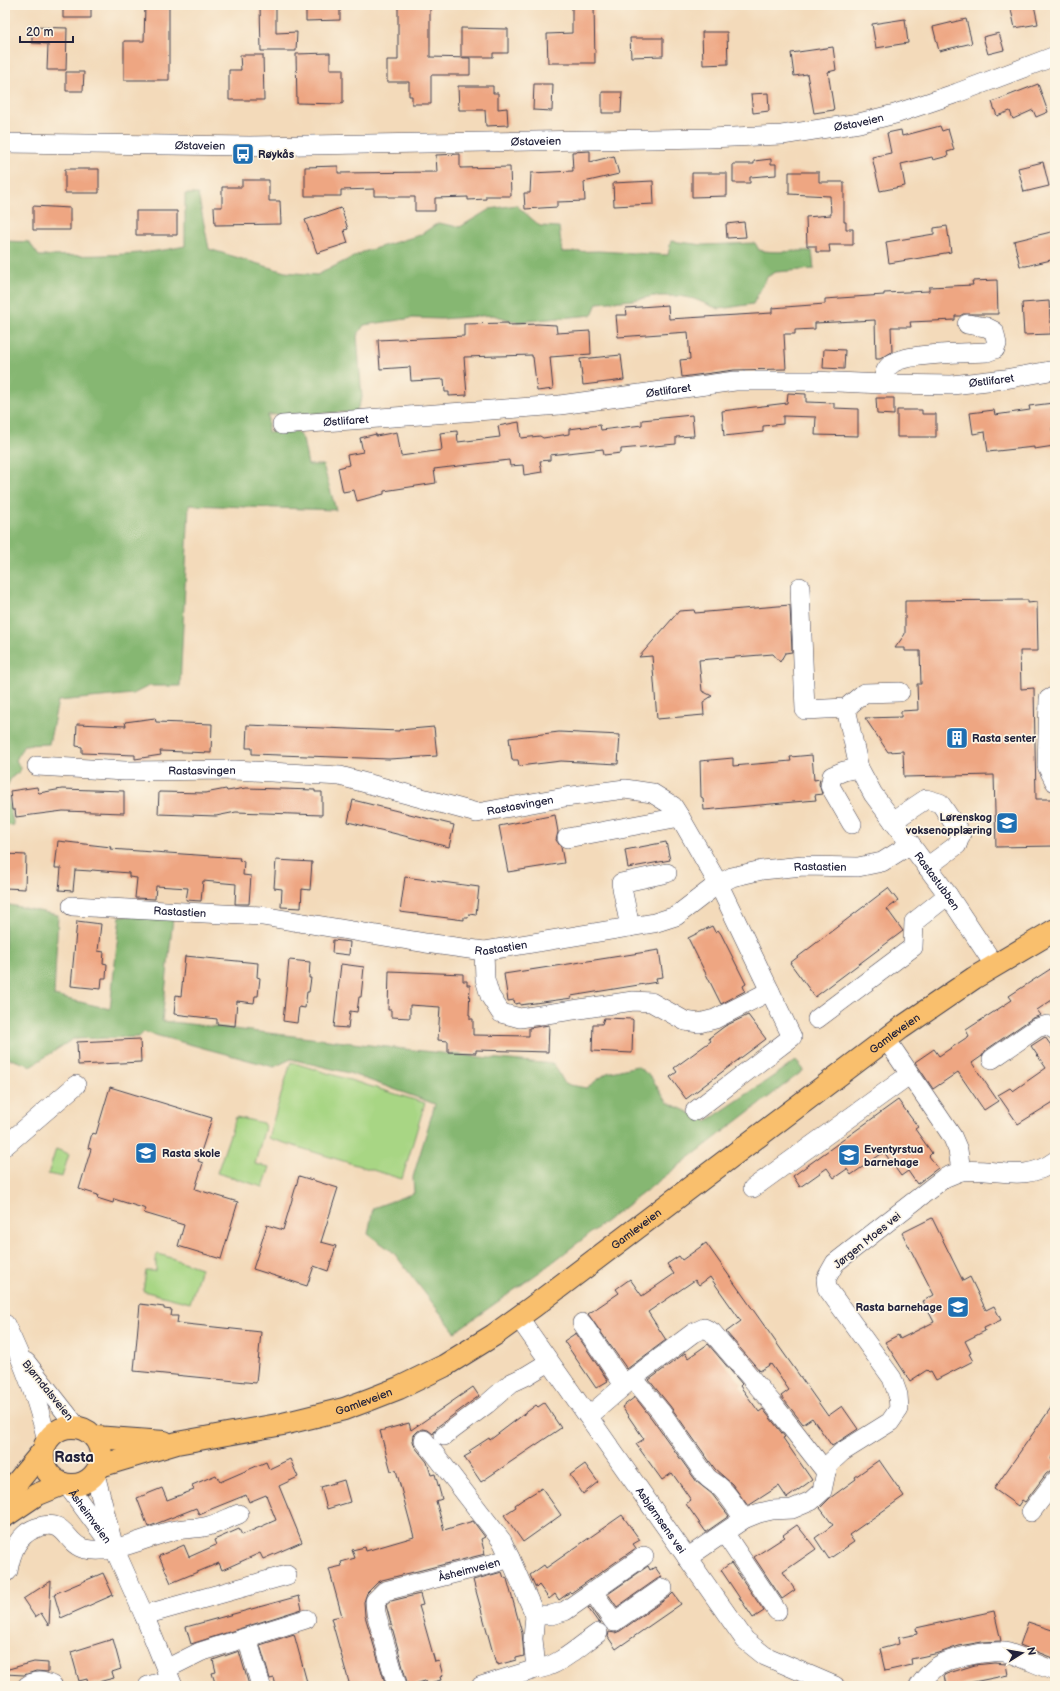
<svg xmlns="http://www.w3.org/2000/svg" width="1060" height="1691" font-family="'Balsamiq Sans',sans-serif">
<style>
.green{fill:#a8d684;stroke:#657c60}
.forest{fill:#86b772;stroke:#546c56}
.building{fill:#eea682}
.lines{fill:none;stroke-linecap:round;stroke-linejoin:round}
.minor-casing{stroke:#413e4e;stroke-width:20}
.major-casing{stroke:#413e4e;stroke-width:24}
.minor{stroke:#fff;stroke-width:19}
.major{stroke:#f9bf6d;stroke-width:22}
.labels{text-anchor:middle;stroke-width:3.5;stroke-linejoin:round;paint-order:stroke}
.street-label{font-size:11px;fill:#22223b;stroke:#fcf5e5}
.poi-label{font-size:11px;font-weight:bold;fill:#22223b;stroke:#fcf5e5;text-anchor:start}
.district-label{font-size:15px;font-weight:bold;fill:#22223b;stroke:#fcf5e5}
</style>
<rect width="100%" height="100%" fill="#fcf5e5"/>
<filter id="ink" filterUnits="userSpaceOnUse"><feTurbulence type="fractalNoise" baseFrequency=".025" numOctaves="2"/><feDisplacementMap in="SourceGraphic" scale="8" xChannelSelector="R" yChannelSelector="G"/><feConvolveMatrix kernelMatrix="1 2 1 2 8 2 1 2 1" color-interpolation-filters="sRGB"/></filter>
<filter id="wash" filterUnits="userSpaceOnUse"><feTurbulence type="fractalNoise" baseFrequency=".012" numOctaves="4" result="noise"/><feDisplacementMap in="SourceGraphic" scale="16" xChannelSelector="R" yChannelSelector="G"/><feGaussianBlur stdDeviation="0.9" result="paint"/><feColorMatrix in="noise" values="0 0 0 0 0 0 0 0 0 0 0 0 0 0 0 0 0 1.4 0 .05"/><feComposite in="paint" operator="in"/></filter>
<g filter="url(#wash)">
<rect width="100%" height="100%" fill="#f3daba"/>
<path class="green" d="M291 1062 425 1103 402 1179 268 1138Z
M236 1117 263 1123 265 1127 255 1164 270 1167 263 1187 217 1173Z
M56 1149 69 1154 62 1177 48 1174Z
M159 1254 201 1268 190 1303 143 1291 146 1271H156V1255Z"/>
<path class="forest" d="M185 194H198L209 249 285 272 317 275 363 252 420 235 438 223 460 227 490 209 516 205 540 226 559 227 562 252 598 251 668 255 671 241 703 245 755 243 759 250C776 254 794 250 812 251L814 269 776 272 767 277 753 304 719 309 694 299 679 296H654L633 300 597 303 592 315 517 322 493 315 441 319 413 318 364 325 357 336 362 398 356 412 268 415V432L296 431 303 439 308 465H323L336 510 189 505 180 686H149L133 694 58 701 49 744 24 745 16 760 20 768V771L11 778 5 790 14 825 5 826V241L29 242 39 256C88 255 137 257 185 246Z
M5 904 58 915 54 996 110 1009 120 916 173 918 162 1021C293 1035 423 1053 554 1064L565 1084 586 1088 607 1073 637 1066 651 1077 667 1102 707 1121 796 1061 804 1070 541 1271 455 1332 393 1252 368 1234 373 1208 414 1193 413 1177 435 1104 349 1073 291 1059 274 1067 144 1032 139 1037 73 1039 31 1066 5 1057Z"/>
<g id="blocks">
<path class="building" d="M63 5H91V18H63Z
M260 5H276V33L297 32 296 51H261Z
M306 5H340V20L306 21Z
M398 5 430 6V57L470 58V75H431V104H412V96H409V82H387V60H398Z
M572 5H594L595 63H548L547 34 572 33Z
M1010 5H1034L1038 24 1015 28Z
M145 6H169V80H124V41H144Z
M905 19 908 43 876 48 872 24Z
M966 19 972 43 939 51 933 27Z
M32 27 67 28 66 70H47L48 44 32 43Z
M461 28 508 29V53H493V57H461Z
M702 32H727L728 64 703 65Z
M999 33 1004 50 988 54 983 37Z
M630 38H663V56L631 57Z
M833 47 836 70 828 72 834 110 814 113 807 74 794 76 791 53Z
M330 53V69H343V103L341 104 297 103 296 54Z
M240 55H263L264 100H229V70H241Z
M66 72H84L83 91H66Z
M534 84H553L552 111 533 110Z
M1038 84 1048 112 1036 117 1033 110 1013 119 1010 111 997 116 992 102Z
M458 86H493V93H498V109L507 108 508 125 486 126 485 110H459Z
M602 92H622L621 113H602Z
M768 93 769 111 753 113 751 94Z
M940 126 942 131 948 129 954 150 947 152 948 156 933 160 932 157 901 164 905 186 880 191 872 157 891 153 887 133 901 130 902 136Z
M590 151V162L614 156 619 174 584 182 585 201 557 202V207L525 209 524 193H530L531 173 573 171 572 152Z
M460 154V168L510 167 511 196H486V199L468 200V197L435 198V211H415V197H388V196H374V189L341 190V196H305V167L338 166V173L437 172 436 155Z
M771 159V164H776V175L750 177V183H733V164H754V161Z
M1043 162 1049 186 1024 192 1018 168Z
M65 169H99V193H65Z
M789 172H819V182H844V222H846V229H853V245H829L830 252H816V246H807L806 217 831 215 830 196 789 194Z
M692 173H727V196L692 197Z
M242 180H269V201H280L281 224 215 225 214 207H222V187H242Z
M653 181 654 204 614 206 613 183Z
M33 206 70 208V230H33Z
M341 208 348 229 344 230 348 243 317 253 305 220Z
M136 211H177V235H136Z
M744 222 746 237 727 238 726 224Z
M947 226 951 252 939 254V255L889 263 886 242 934 234V228Z
M1055 231V259L1026 266H1020L1014 241Z
M997 280 998 314H963L960 316H955V320L910 322 911 327H891L892 352 880 359H876L875 320 815 323V329L795 330V334H784L786 369 734 370 682 377 680 360 690 359 688 332 618 337 616 315H627L626 308 668 305 669 319 772 313V308L825 304V299L884 295V293L929 291V287L973 285 972 281Z
M1049 301 1051 334 1024 335 1022 303Z
M508 323 509 325 538 324 556 325 557 333 590 331 591 354 550 357 553 389 537 391 533 357H532V355L464 357 467 395 449 396V392H445L444 379 411 381 410 367 380 369 378 340 464 336V324Z
M824 349 845 350 844 369 823 368Z
M621 355 624 380 583 385 580 359Z
M788 393 806 394V402L834 403V408L858 409V436L815 435 816 417 783 416V424L763 426V432L724 436 722 411 787 403Z
M876 398H894V415L877 414Z
M1053 403 1055 427 1052 428 1054 446 1034 449V447L988 452 985 432 973 434 970 413 994 410 995 415 1030 410 1029 406Z
M897 410H922V414H936V437H897Z
M692 415 694 436 676 437V444L621 449V453L604 455 603 449 550 455V460L540 461 542 472 524 475 523 465 510 466 509 460 434 469 436 483 384 491V494L357 501 354 490 343 492 338 468 349 465 347 455 363 452 360 438 376 434V436L397 432 401 456 442 450 440 433 457 431 458 442 500 437 498 426 519 422 521 438 540 436 543 438 569 434V429L600 425 601 430 642 425V420Z
M1028 600V603L1037 602 1038 651H1020L1021 689 1034 688 1036 799H1055V846L996 847 994 775 904 777 903 751 888 752 865 718 901 717V711L918 710 917 684H921L920 651H905V648H895L905 634V601Z
M790 605 792 652 785 653 780 662 773 654 699 660 702 691 712 696 703 702 704 715 657 719 652 656 639 657 679 611 694 610 695 613Z
M155 718 156 722 212 724 211 753 160 751 161 755 135 759V755L82 753V747L76 746 77 724 126 726 125 722Z
M247 725 399 731V730L434 727 437 756 389 759 252 754V748H246Z
M559 732 620 735 618 764 561 761 519 766 518 760H512L509 738Z
M812 755 814 780 820 779 819 784 822 794 815 795 816 800 704 810 703 798 701 797 700 761 733 758V766L791 761 790 757Z
M37 787 38 792 39 793 62 789 124 791V813L63 811 16 817 15 810H12L10 791Z
M246 788 315 790V792H322V815L236 812 216 816 158 814 159 792 205 793 226 789 227 791Z
M353 800 454 825 449 847 348 822Z
M555 815 558 832 556 840 561 847 564 863 508 872 499 826Z
M58 841 111 847 110 849 240 858 239 860 244 861 243 875 251 876 249 904H235L236 884 203 881 201 901 186 900 188 888 156 886 155 899 135 898 137 878 129 877V873L92 870 91 871 75 870 73 891 59 890 61 868H55Z
M666 842 670 860 628 868 625 850Z
M5 854 26 855 25 889 5 888Z
M276 860 312 862 310 890 302 889 301 908 281 907 282 889 274 888Z
M405 877 479 887 476 915 469 914 468 917H464V920L400 912Z
M888 888 898 901 887 909 903 931 815 997 790 963Z
M77 921 101 924 98 951 104 952 103 963 107 964 106 978H102L101 989 71 986Z
M712 926 715 932 718 930 721 934 746 984 743 986 745 991 721 1004 688 938Z
M333 940 350 942 349 955 332 953Z
M659 950 663 977 656 978 657 982 571 996 572 998 520 1005V1003L515 1004 514 1000 508 1001 504 974Z
M185 956 258 963 257 977 260 978 258 996H255L254 1003 237 1001 235 1026 217 1024V1019L174 1014 176 995 181 996Z
M289 960 310 962 309 978H311L309 992H307L305 1008 299 1007 297 1023 283 1021Z
M341 964 364 967 361 997H359L357 1012 350 1011 348 1028 334 1027Z
M1055 966V998L1037 1010 1041 1015 1031 1019 986 1050 982 1056 972 1063 998 1101 984 1110 958 1072 933 1089 915 1062 934 1049 939 1056 969 1036 966 1030 1012 1000 1009 996Z
M389 971 463 974V981H467V985H470L469 1015H470V1019H473V1035L529 1036V1028L549 1025 548 1052 476 1050V1053L448 1052V1041L438 1040 440 1007 410 1005V1018L391 1017V1010H388Z
M748 1015 766 1039 686 1099 670 1077 677 1072 674 1068 711 1041 709 1038 725 1026Z
M604 1018 632 1019 633 1020 632 1053 592 1051 593 1024H602Z
M1045 1037 1055 1051V1101L1018 1124 998 1095 1010 1088 1013 1091 1046 1068 1031 1046Z
M140 1039 141 1062 78 1065 77 1042Z
M110 1087 212 1118 198 1161 203 1163 195 1189 238 1202 221 1259 178 1246 184 1225 144 1213 146 1209 114 1199 113 1203 97 1198 98 1195 79 1189 91 1149 88 1148 92 1133 96 1134Z
M898 1100 918 1127 915 1129 932 1153 929 1156 938 1168 917 1184 908 1171 901 1176 884 1152 851 1175 847 1169 834 1178 827 1168 800 1187 793 1176Z
M299 1176 338 1188 321 1242 336 1246 328 1271 314 1266 307 1286 253 1269 267 1225 283 1230Z
M932 1218 963 1281 970 1277 986 1310 994 1306 1001 1320 984 1328 985 1331 965 1341 971 1353 969 1354 973 1361 936 1380 931 1371 929 1372 927 1370 910 1381 885 1342 898 1335 900 1339 934 1322 923 1301 934 1295 902 1233Z
M706 1243 828 1416 842 1406 858 1429 832 1446 812 1418 803 1424 781 1396 789 1390 771 1364 760 1371 726 1332 741 1321 710 1277 699 1285 695 1280 648 1312 666 1340 627 1369 588 1314 619 1293 616 1289 630 1279 642 1296 674 1274 667 1264 679 1256 682 1260Z
M140 1304 164 1307V1309L172 1310 171 1316H178L177 1323 261 1332 256 1383 134 1371Z
M576 1333 608 1381 596 1388 564 1341Z
M708 1344 742 1384 740 1386 759 1412 763 1409 785 1437 783 1438 812 1480 787 1498 779 1486 748 1506 732 1484 715 1469 670 1406 649 1380 685 1353 688 1358Z
M473 1387 479 1396 437 1427 433 1434 428 1430 422 1429 418 1431 414 1435 413 1441 415 1447 427 1462 431 1475 435 1474 442 1499 436 1501 444 1530 473 1521 485 1537 481 1539 485 1554 382 1580 377 1583 367 1593 364 1602 365 1616 386 1686H350L331 1618 342 1616 329 1569 342 1566 341 1562 355 1558 352 1550 365 1547 366 1551 414 1537 396 1470 391 1471 380 1431 409 1423 411 1430Z
M635 1397 652 1419 697 1482 712 1494 729 1516 706 1532 686 1504 691 1500 672 1473 662 1480 636 1444 644 1439 622 1407Z
M1055 1402V1454L1051 1459 1055 1462 1052 1466 1055 1467 1046 1474 1025 1502 1022 1500 1018 1506 994 1489Z
M544 1403 561 1428 481 1482 464 1457 471 1453 469 1451 489 1438 490 1440 536 1405 538 1407Z
M290 1459 298 1477 279 1486 302 1542 263 1559 260 1553 222 1570 219 1563 171 1583 159 1556 184 1545 189 1557 216 1545 214 1540 239 1529 242 1535 276 1520 266 1495 249 1502 246 1495 199 1514 196 1508 148 1527 137 1498 162 1488 167 1500 194 1490 192 1485 216 1475 220 1482 266 1462 269 1469Z
M879 1460 904 1496 849 1535 854 1542 829 1559 815 1538 833 1525 820 1508 830 1498 856 1479 855 1477Z
M585 1464 598 1482 583 1494 570 1475Z
M344 1480 350 1502 327 1509 321 1487Z
M542 1488 561 1515 523 1542 504 1515 516 1507 515 1505 522 1500Z
M622 1515 640 1540 633 1544 636 1548 571 1593 570 1592 559 1600 555 1594 549 1599 539 1585 536 1588 530 1575 544 1565 546 1568Z
M797 1525 816 1549 783 1572 795 1590 782 1599 754 1557 785 1537 783 1535Z
M731 1563 764 1611 753 1618 721 1570Z
M648 1566 650 1570 655 1567 662 1577 657 1579 617 1607 608 1594Z
M502 1572 504 1578 506 1577 507 1579 522 1633 524 1656 516 1658V1660L498 1665V1663L496 1664 473 1580Z
M103 1573 113 1595 61 1618 54 1594Z
M51 1581 49 1626 41 1613 35 1617 23 1599Z
M673 1593 681 1604 616 1649 608 1637 609 1632 615 1633 620 1631 669 1597Z
M420 1594 423 1605 419 1606 423 1619 435 1662 439 1661 443 1676 440 1677 441 1680 426 1684 425 1681 408 1686 386 1605 391 1601Z
M299 1596 302 1609 191 1644 186 1627Z
M590 1607 601 1623 598 1622 588 1608Z
M994 1611 1001 1641 982 1642 959 1646 939 1653 911 1659 912 1665 885 1671 880 1649 899 1644 898 1638 917 1634 916 1628Z
M1028 1622 1055 1631V1659L1020 1645Z
M294 1634 308 1686H276L274 1678 270 1679 260 1645Z
M113 1639 121 1669 112 1672 114 1678 106 1680 88 1685 87 1679 79 1681 71 1652Z
M239 1651 249 1685 216 1686 212 1673 216 1672 213 1660Z
M34 1662 48 1663V1672L36 1671 24 1675 5 1674V1670Z
M994 1663 1006 1664 1008 1675 954 1686H946L944 1675 949 1673 975 1665Z"/>
</g>
</g>
<g filter="url(#ink)">
<use href="#blocks" fill-opacity="0" stroke="#413e4e" stroke-width="1"/>
<g class="lines">
<g class="minor-casing">
<g id="minor">
<path id="s1" d="M5 143 250 146 709 138 782 135 859 123 895 114 957 93 1055 56"/>
<path d="M883 384C884 375 884 369 893 363 907 353 967 353 987 352L995 349 997 344 994 331 986 327 967 324"/>
<path id="s2" d="M282 425 560 405 735 381H814L883 384 952 385 1005 379 1055 370"/>
<path d="M800 587 805 710 846 708 864 693 900 692"/>
<path d="M1055 696 1049 699 1047 766 1055 782"/>
<path id="s3" d="M846 708 859 768 873 794 948 895 995 966"/>
<path id="s4" d="M37 766 125 771 235 770 340 776 477 813 565 797 625 789 652 793 673 806 680 817 719 885 792 1037 695 1111"/>
<path d="M893 821 926 799 940 803 961 834 957 845 927 867"/>
<path d="M852 824 830 786 832 776 844 771 859 768"/>
<path d="M567 838 680 817"/>
<path id="s5" d="M72 906 262 916 426 943 484 951 654 923 676 916 715 886 732 877 762 870 803 866 858 867 882 862 911 844"/>
<path d="M630 927 621 883 667 873"/>
<path d="M484 951 485 979 490 996 501 1013 520 1018 633 1001 651 1002 685 1021 699 1023 715 1019 770 991"/>
<path d="M817 1019 913 947 914 922 948 895"/>
<path d="M992 1059 1037 1028 1047 1025 1055 1030"/>
<path d="M5 1146 76 1085"/>
<path d="M961 1171C995 1167 1024 1184 1055 1161"/>
<path d="M753 1188 909 1075"/>
<path id="s6" d="M519 1318 745 1640 765 1656 835 1686"/>
<path d="M582 1323 624 1385"/>
<path d="M5 1324C23 1361 38 1401 47 1441"/>
<path d="M26 1362 77 1427"/>
<path d="M633 1378 661 1412 706 1476C711 1482 717 1483 721 1488 730 1497 737 1509 744 1519"/>
<path d="M589 1416 633 1378 693 1333 704 1328 712 1332 773 1404 826 1472"/>
<path d="M444 1436 487 1404 511 1383 526 1376 549 1362"/>
<path d="M95 1474 114 1548 144 1615 173 1686"/>
<path id="s7" d="M67 1485 109 1542"/>
<path d="M1031 1512 1055 1481"/>
<path d="M725 1534 777 1611"/>
<path d="M510 1558 535 1615"/>
<path d="M687 1558 744 1519 759 1513 772 1510 792 1509 811 1501 822 1491 826 1472 829 1464 842 1452 890 1422 899 1409 898 1395 892 1378 827 1288 826 1279 835 1263 944 1178 961 1171 958 1150 952 1136 886 1039"/>
<path d="M8 1571C11 1553 17 1535 36 1528 67 1516 65 1545 85 1549 113 1555 144 1538 171 1531 182 1528 194 1529 204 1527 216 1525 228 1518 239 1514"/>
<path d="M593 1592 614 1622 663 1588"/>
<path d="M144 1615 287 1575"/>
<path d="M247 1638 261 1686"/>
<path d="M166 1669 200 1652 306 1619"/>
<path d="M536 1669 533 1639 535 1615H551L565 1611 644 1556"/>
<path d="M27 1686C36 1679 44 1681 53 1686"/>
<path d="M148 1686 170 1680"/>
<path id="s8" d="M397 1686 376 1613 375 1601 385 1591 491 1564 510 1558 502 1541 424 1440"/>
<path d="M481 1686 536 1669C557 1668 581 1645 598 1633"/>
<path d="M919 1686C925 1678 930 1671 938 1666 952 1657 993 1649 1009 1653 1025 1658 1040 1666 1055 1671"/>
</g>
</g>
<g class="major-casing">
<g id="major">
<circle cx="72" cy="1456" r="29"/>
<path d="M95 1437 164 1442"/>
<path id="s9" d="M100 1466 177 1443 283 1424 344 1409 371 1399 399 1388 444 1366 494 1335 534 1306 901 1028 974 978 1055 930"/>
<path d="M5 1497 43 1451"/>
<path d="M5 1516 36 1495 63 1484"/>
</g>
</g>
<use href="#minor" class="minor"/>
<use href="#major" class="major"/>
</g>
</g>
<defs>
<g id="bus-square" transform="scale(1.15)"><rect x="-9" y="-9" width="18" height="18" rx="4" fill="#1f6fb2" stroke="#fcf5e5"/><path d="M-5-6H5V4H4V6H2V4H-2V6H-4V4H-5ZM-3.5-4V0h7V-4ZM-3.5 1.2v1.5H-2V1.2ZM2 1.2v1.5H3.5V1.2Z" fill="#fff"/></g>
<g id="building-square" transform="scale(1.15)"><rect x="-9" y="-9" width="18" height="18" rx="4" fill="#1f6fb2" stroke="#fcf5e5"/><path d="M-4-6H4V6H1V3H-1V6H-4ZM-2.5-4.3h1.7v1.8h-1.7ZM.8-4.3h1.7v1.8H.8ZM-2.5-1h1.7V.8h-1.7ZM.8-1h1.7V.8H.8Z" fill="#fff"/></g>
<g id="school-square" transform="scale(1.15)"><rect x="-9" y="-9" width="18" height="18" rx="4" fill="#1f6fb2" stroke="#fcf5e5"/><path d="M0-5L7-2L0 1L-7-2ZM-4 1L0 2.5L4 1V4Q0 6-4 4Z" fill="#fff"/></g>
</defs>
<g fill-rule="evenodd">
<use href="#bus-square" x="243" y="154"/>
<use href="#building-square" x="957" y="738"/>
<use href="#school-square" x="1007" y="823"/>
<use href="#school-square" x="146" y="1153"/>
<use href="#school-square" x="849" y="1155"/>
<use href="#school-square" x="958" y="1307"/>
</g>
<g class="labels">
<g class="street-label">
<text dy="4" stroke="none"><textPath href="#s1" startOffset="855">Østaveien</textPath></text>
<text dy="4" stroke="none"><textPath href="#s1" startOffset="531">Østaveien</textPath></text>
<text dy="4" stroke="none"><textPath href="#s1" startOffset="195">Østaveien</textPath></text>
<text dy="4" stroke="none"><textPath href="#s2" startOffset="712">Østlifaret</textPath></text>
<text dy="4" stroke="none"><textPath href="#s2" startOffset="388">Østlifaret</textPath></text>
<text dy="4" stroke="none"><textPath href="#s2" startOffset="64">Østlifaret</textPath></text>
<text dy="4" stroke="none"><textPath href="#s4" startOffset="165">Rastasvingen</textPath></text>
<text dy="4" stroke="none"><textPath href="#s4" startOffset="489">Rastasvingen</textPath></text>
<text dy="4" stroke="none"><textPath href="#s5" startOffset="768">Rastastien</textPath></text>
<text dy="4" stroke="none"><textPath href="#s3" startOffset="199">Rastastubben</textPath></text>
<text dy="4" stroke="none"><textPath href="#s5" startOffset="108">Rastastien</textPath></text>
<text dy="4" stroke="none"><textPath href="#s5" startOffset="432">Rastastien</textPath></text>
<text dy="4" stroke="none"><textPath href="#s9" startOffset="920">Gamleveien</textPath></text>
<text dy="4" stroke="none"><textPath href="#s9" startOffset="596">Gamleveien</textPath></text>
<text transform="translate(867 1240) rotate(-39)" y="4">Jørgen Moes vei</text>
<text transform="translate(48 1390) rotate(51)" y="4">Bjørndalsveien</text>
<text dy="4" stroke="none"><textPath href="#s9" startOffset="272">Gamleveien</textPath></text>
<text dy="4" stroke="none"><textPath href="#s7" startOffset="39">Åsheimveien</textPath></text>
<text dy="4" stroke="none"><textPath href="#s6" startOffset="247">Asbjørnsens vei</textPath></text>
<text dy="4" stroke="none"><textPath href="#s8" startOffset="189">Åsheimveien</textPath></text>
</g>
<g class="poi-label">
<text x="258" y="158">Røykås</text>
<text x="972" y="742">Rasta senter</text>
<text x="992" y="821" text-anchor="end">Lørenskog<tspan x="992" dy="13">voksenopplæring</tspan></text>
<text x="864" y="1153">Eventyrstua<tspan x="864" dy="13">barnehage</tspan></text>
<text x="162" y="1157">Rasta skole</text>
<text x="942" y="1311" text-anchor="end">Rasta barnehage</text>
</g>
<g class="district-label">
<text x="74" y="1462">Rasta</text>
</g>
</g>
<rect width="1060" height="1691" fill="none" stroke="#fcf5e5" stroke-width="20"/>
<g transform="translate(1022 1653) rotate(79)" stroke="#fcf5e5" stroke-width="3" paint-order="stroke">
<path d="M0-3L7 15L0 10L-7 15Z" fill="#22223b"/>
<text y="-6" font-size="11" font-weight="bold" text-anchor="middle" fill="#22223b">N</text>
</g>
<path d="M20 36v6h53v-6" fill="none" stroke="#22223b" stroke-width="2"/>
<text x="26" y="36" font-size="12" fill="#22223b" stroke="#fcf5e5" stroke-width="3" paint-order="stroke">20 m</text>
</svg>
